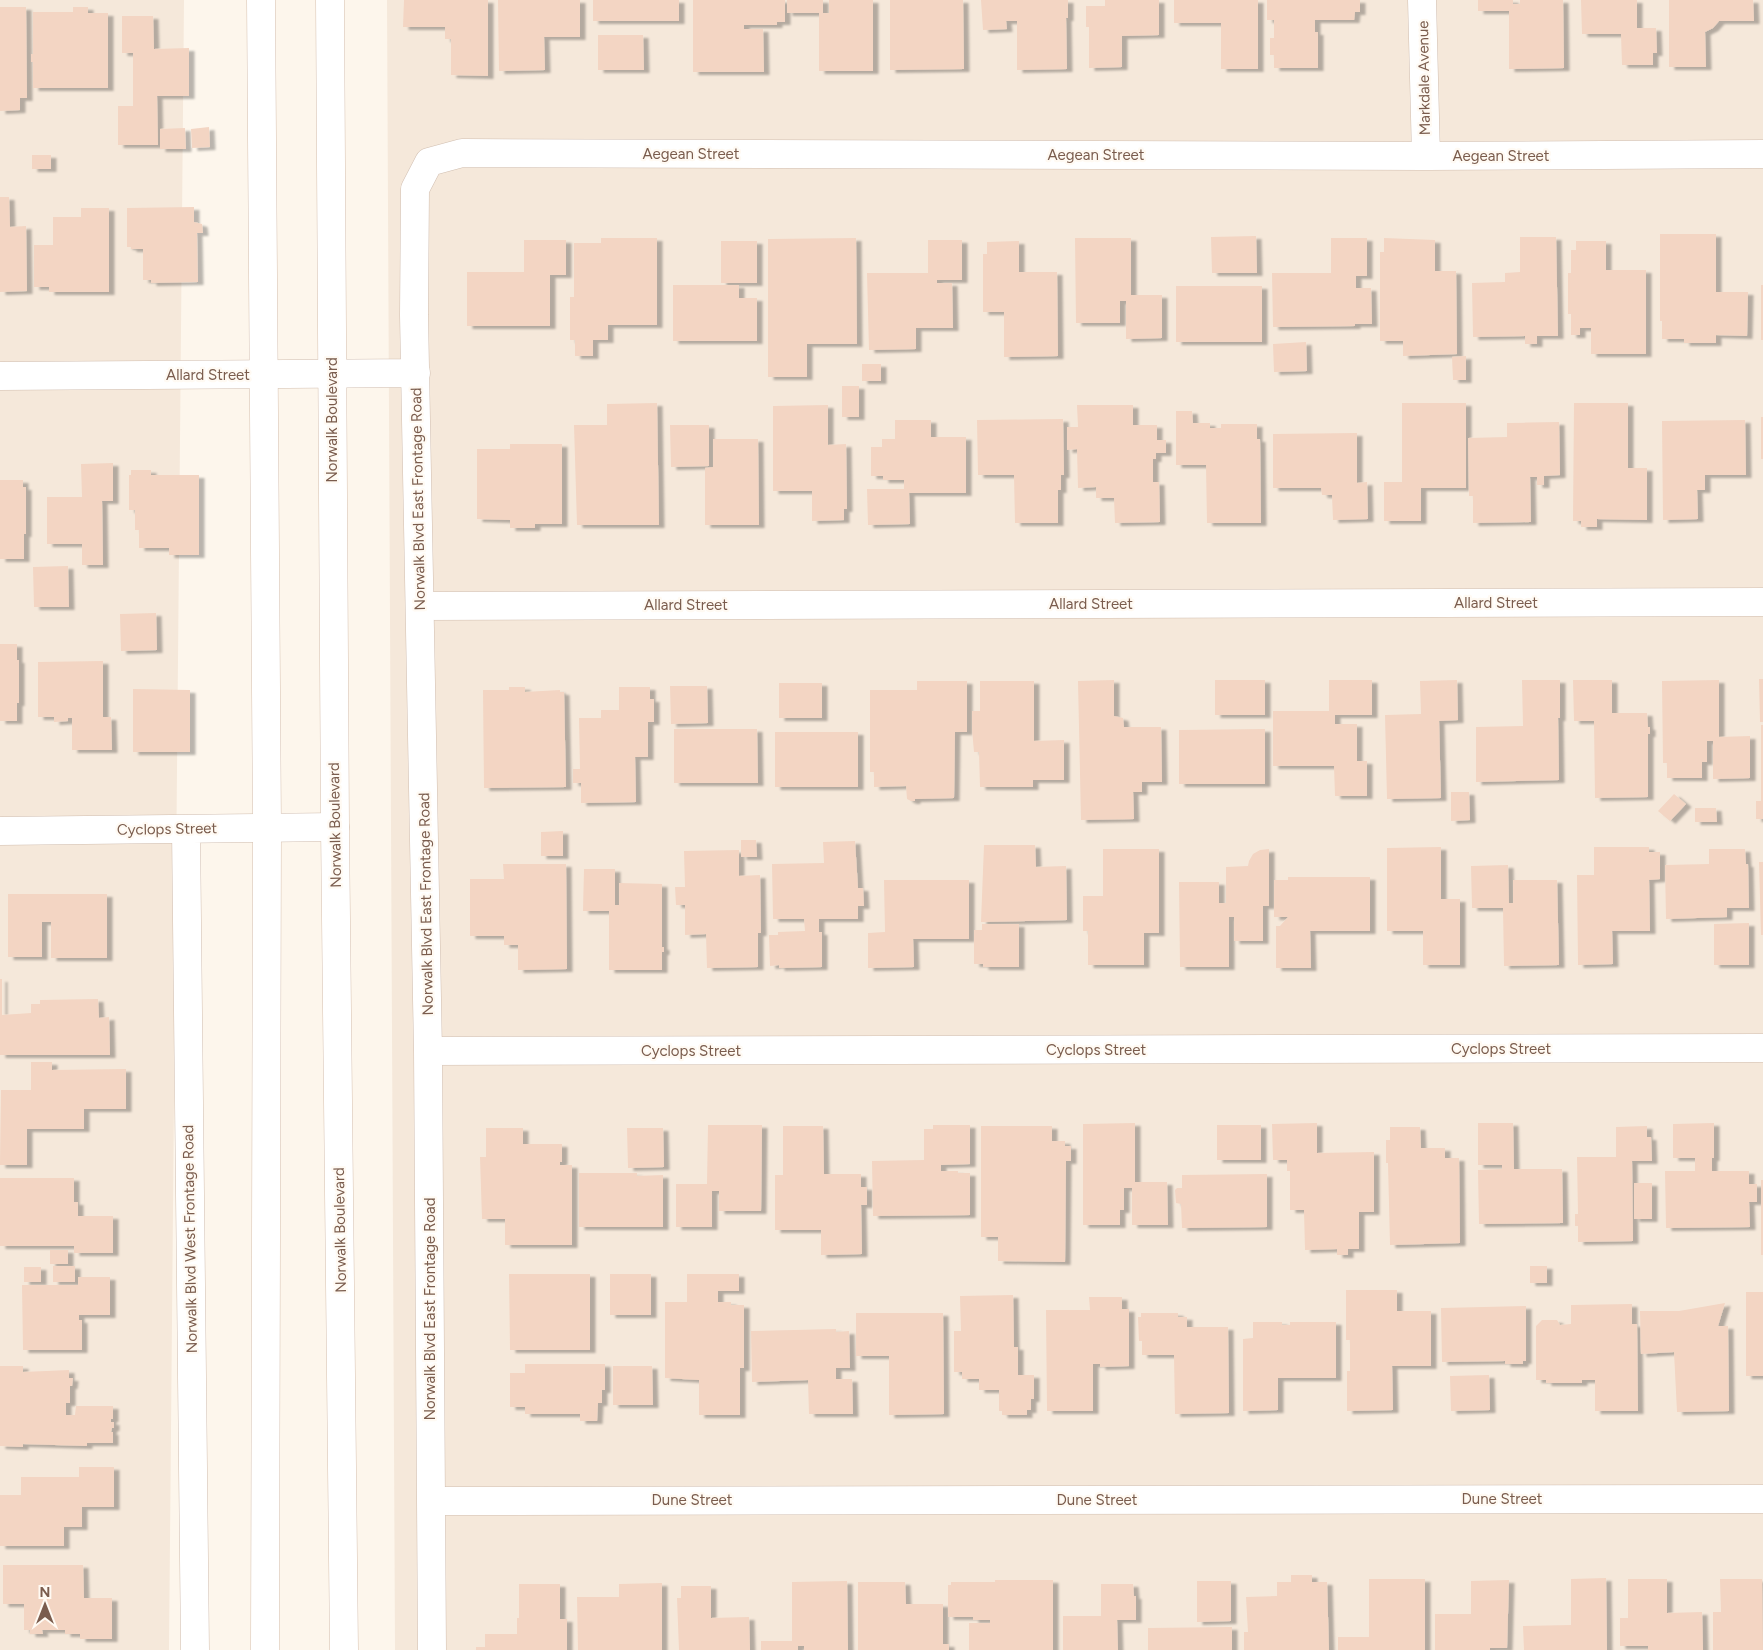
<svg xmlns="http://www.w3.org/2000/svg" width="1763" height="1650" font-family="Figtree,sans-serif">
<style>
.residential{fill:#f5e8da}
.building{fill:#f3d5c3;filter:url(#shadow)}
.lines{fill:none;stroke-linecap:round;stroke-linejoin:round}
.street-casing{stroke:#d1beb0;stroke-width:29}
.secondary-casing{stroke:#d6c0b0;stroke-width:29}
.street{stroke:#fff;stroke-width:28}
.secondary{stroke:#fff;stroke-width:28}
.labels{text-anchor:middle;stroke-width:4.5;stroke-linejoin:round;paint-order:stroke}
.street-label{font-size:15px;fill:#7a5c4d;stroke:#fffaf3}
</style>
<defs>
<filter id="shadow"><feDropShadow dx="5.5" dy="3" stdDeviation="1" flood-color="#0004"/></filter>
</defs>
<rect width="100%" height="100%" fill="#fdf6ec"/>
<path class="residential" d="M0 0H184L169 1650H0Z
M387 0H1763V1650H395Z"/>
<path class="building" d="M404 0H488V76L451 75V39H445V27H403Z
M498 0H580V37H544L545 70 499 71Z
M593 0H679V21H593Z
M693 0H785V22H777V25H744V29H763L764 72H693Z
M787 0H823V13H829V0H873V71H819V13H787Z
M890 0H963L964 69 890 70Z
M981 0H1068V18H1066L1067 69 1017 70V21H1006L1007 29 983 30Z
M1105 0H1159V35L1122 36V67L1089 68V27H1086V6H1105Z
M1174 0H1258V69H1221V23H1174Z
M1267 0H1360V12H1355L1354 20H1315V32H1318V68H1274V55H1270V38H1274V20H1267Z
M1478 0H1513V4H1520V0H1563L1564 68 1509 69V11H1478Z
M1581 0H1637V28H1656L1657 53H1653V65H1622L1621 34H1582Z
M1669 0H1753L1754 21H1719L1713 28 1705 32 1706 67H1669Z
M0 7H26L27 98H20V110L0 111Z
M73 7H88V13H108V88H33V62H31V54H33V12H73Z
M122 16H153L154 49 189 48V96H157L158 145H118V106H133V53H122Z
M598 35H643L644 70H598Z
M209 127 210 147 192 148 191 129Z
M185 128 186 149H160V129Z
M32 155H51V169H32Z
M0 197H9L10 227 26 226 27 291 0 292Z
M194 207V222L202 224 203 233H197L198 282 151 283V280H143V249H131V247H127V208Z
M81 208H109V292H49V287H34V245H53V217H81Z
M1660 234H1716V292H1748L1747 336 1716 335V343H1684V339H1662V321H1660Z
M1256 236 1257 273H1212L1211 237Z
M1520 237H1556L1558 336H1537V344H1525V336L1473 337 1472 283 1505 282V273L1520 272Z
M601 238H657V325H608V340H593V356H575V340H570V297H574V243H601Z
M856 238 857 344H807V377H768V239Z
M1075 238H1131V295H1162V338L1126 339V301H1120V323H1076Z
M1331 238H1367V276H1356V288H1371L1372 324H1355V326L1273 327 1272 273H1331Z
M1384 238 1435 240V271H1456L1457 354 1403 356V341H1380V252H1384Z
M524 240H566V275H550V326H467V272H524Z
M928 240H962V280H937V283H952L953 328H916V349L869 350 867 273H928Z
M721 241H757V283H721Z
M1019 241V272H1057L1058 356 1004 357V312H983V254H987V242Z
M1576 241H1606V270H1646V354H1591V328H1580V335H1571V314H1568V273H1571V250H1576Z
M673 285H739V298H757V341H673Z
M1761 285H1763V340H1761Z
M1176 286H1262V342H1176Z
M1306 342 1307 371 1274 372 1273 344Z
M1466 356V380H1453L1452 357Z
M862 364H881V381H862Z
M842 386H859V417H842Z
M657 403 659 525H577L574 425H607V404Z
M1402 403H1466V488H1421V521H1384V482H1402Z
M1574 403H1628V468H1647V520L1597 519V527H1581V521H1573Z
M828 405V445L846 444 847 509H844V520L812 521V491H773V406Z
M1077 405H1133V425H1157V440H1166V453H1156V459H1153V482H1159L1160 522 1115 523 1114 498H1096V487L1078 488 1077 449 1067 450V427H1078Z
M1176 411H1192L1193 423H1210V428H1221V424H1257V439H1260L1261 523H1207L1206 465H1176Z
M1761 417H1763V459H1761Z
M1063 419 1064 475H1061V490H1058V523H1015L1014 475H978L977 420Z
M895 420H931V437H966V493H909L910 524 868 525 867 489H904V480H883V476H871V447H882V439H895Z
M1745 420 1746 475H1705V490H1697L1698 519 1663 520 1662 421Z
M1559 422 1560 475 1544 476V485H1537V477H1530L1531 522 1473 523V496H1469L1468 438 1507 437V423Z
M670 425H709V466L671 467Z
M1357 433V483L1367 482 1368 519 1333 520 1332 495H1322L1321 488H1273V434Z
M713 439H758L759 525H705V468L713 467Z
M510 444H562V524H535V528H510V520L477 519V449H510Z
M113 463V501H102L103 565H82V544H47V497H82L81 464Z
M131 470H151V475H199V555H169V548H139V530H135V510H129V475H131Z
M0 480H23V487H26V534H24V559H0Z
M68 566 69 607H34L33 567Z
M156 613 157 650 121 651 120 614Z
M0 644H17V660H19V703H17V721H0Z
M103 661V717H111L112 750H72V718H68V721L54 722V717H38V662Z
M1759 679H1763V722H1760Z
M1114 680V716L1123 718 1124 727H1161L1162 782H1142V792H1133L1134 819 1081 820 1078 681Z
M1215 680H1265V715H1215Z
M1329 680H1372V715H1335V724H1357V761H1367V796H1335L1334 766H1273V711H1329Z
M1457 680 1458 720 1439 721 1441 798 1387 799 1385 715 1421 714 1420 681Z
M1522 680H1560V718H1558L1559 780 1476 782V727L1523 726Z
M1573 680H1612V713H1647L1648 727H1650V734H1648V797L1595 798 1594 721H1574Z
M1719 680V737L1750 736V778L1713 779V741H1707V762H1702V778H1667V763H1663L1662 681Z
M917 681H967V732H955L954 798 915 799V801H911L907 799 906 786 874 787V772H870V690H917Z
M980 681H1034V741L1064 740V780H1033V787H980L979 752H974L972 729V711H980Z
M779 683H822V718H779Z
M670 686H707L708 723 671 724Z
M509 687H525V692L560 690V692H564L566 787 484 788 483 690H509Z
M619 687H650V699H654V722H648V757H635L636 802 581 803V783H573V769H580L579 718H601V710H619Z
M133 689 190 690V752H133Z
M1761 725H1763V819H1756V801H1761Z
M674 729H757L758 783H674Z
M1265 729V784H1179V730Z
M775 732H858V787H775Z
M1451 792H1469L1470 820 1451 821Z
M1674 794 1686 804 1670 821 1658 811Z
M1695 808H1716L1717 822H1695Z
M563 831V856H541V832Z
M741 840H756L757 857H741Z
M855 841 858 888H863L864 906H858V919H819V932H822V967L779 968V965L770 966 769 935H778V932L805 931 804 919H773L772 864 824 863 823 842Z
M984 845H1035L1036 867 1066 866 1067 920 981 922Z
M1441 847V899H1460V965H1423V931H1387V848Z
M1594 847H1649V852H1660V879L1649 880 1650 931H1612L1613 964 1578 965 1577 875H1594Z
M1103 849H1159V933H1144V965H1088V931H1083V896H1103Z
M1269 849V906H1263V941H1234V917H1229V967H1180L1179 882H1219V903H1226V867L1248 866 1249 861 1253 854 1260 850Z
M1709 849H1745L1746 864H1748L1749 908H1727V917L1666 919 1665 865 1709 864Z
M739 850V876L760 875 761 933H758V967L707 968 706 934 685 935V905H676L675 887H685L684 851Z
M1759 862H1763V935H1761Z
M503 864H566L567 969 518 970V945H504V936H470V879H504Z
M1508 865 1509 903H1513V880H1557L1559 965 1504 966 1503 908H1472L1471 866Z
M584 869H615V905H619V883L662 884V947H664V952H662V970H609V911H583Z
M1288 877H1370V931H1310L1311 968H1276V926H1280L1288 917H1274V880H1288Z
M884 880H969V939H913L914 967 868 968V933L885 932Z
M8 894H107V958H51V922H42V957H8Z
M1749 923V965H1714V924Z
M982 924H1019V967H983V964H974V930H982Z
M0 979H2V1015L31 1013V1004H40V1000L98 999 99 1018 109 1017 110 1055H0Z
M31 1062H52V1070L126 1069V1109H84V1129H27V1165H0L1 1090H31Z
M1135 1123V1182H1167L1168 1225H1132V1188H1124V1210H1120V1225H1083V1124Z
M1317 1123V1153L1374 1152V1212H1359V1249H1348V1255H1337V1249L1305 1250 1304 1210H1290V1171H1287V1160H1273L1272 1124Z
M1478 1123H1513L1514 1169H1562L1563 1223 1479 1224 1478 1170 1502 1169V1165H1478Z
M1714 1123V1158H1712V1171H1749V1184H1757V1202H1749L1750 1227 1666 1228 1665 1171H1695V1158H1673V1124Z
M708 1125H762L761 1211H719V1191H712V1227H676V1184H707Z
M933 1125H970V1164L941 1165V1171H958V1173H970V1215L873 1216 872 1161 924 1160V1129H933Z
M1217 1125H1261V1160H1217Z
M783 1126H823L824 1174H861V1187H867V1205H861L862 1254 821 1255V1230H775V1175H783Z
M981 1126H1052V1141H1065V1146H1071V1161H1066L1065 1262 998 1261V1237H981Z
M1647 1126V1137H1651L1652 1161H1632L1633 1241 1578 1242V1226H1575V1214H1578L1577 1157H1616V1127Z
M1390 1127H1420L1421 1148H1445V1158H1459L1460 1243 1390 1245 1388 1163H1386V1140H1390Z
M486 1128H523V1144H562V1162H560V1165H572V1245H505V1219H482L480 1157H486Z
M627 1128H663L664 1167 628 1168Z
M579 1173H637V1176L663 1175V1227H579Z
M1267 1174V1227L1182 1228 1181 1204 1176 1203 1175 1190 1177 1188H1182V1175Z
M0 1178H74V1202H78V1216H113V1253H74V1246H0Z
M1761 1180H1763V1255H1761Z
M1634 1183H1652V1219H1634Z
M50 1250H68V1264H50Z
M53 1266H75V1282H53Z
M1530 1266H1547V1283H1530Z
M24 1267H41V1282H24Z
M509 1274H590V1350H510Z
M610 1274H651V1315H610Z
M687 1274H739V1291H718V1302H731V1305H744V1368H740V1415H699V1380L665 1378V1302H687Z
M78 1277H110V1315H79V1320H82V1350H23L22 1285H78Z
M1346 1290H1397V1311H1431V1366H1392L1393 1410 1347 1411V1371H1350V1340H1346Z
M1746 1292H1763V1376H1746Z
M1013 1295 1014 1347H1018V1375H1034V1399H1031V1410H1027V1415H1002V1411H999V1390H979V1379H962V1372H954V1331H961L960 1296Z
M1089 1297H1122V1309H1129V1366L1100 1367V1364H1093V1411H1047L1046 1310H1090Z
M1725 1303 1718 1326H1728L1729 1411 1677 1412 1674 1352 1641 1354 1640 1311H1679Z
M1632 1304V1324H1637L1638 1411H1595V1380H1582V1383H1546V1380H1536V1326L1542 1320H1557L1560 1325 1571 1324V1305Z
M1526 1306V1361H1523V1364H1505V1361L1442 1362 1441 1308Z
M856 1313H943L944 1414 889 1415V1356H856Z
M1141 1313H1178V1317H1187V1327H1228L1229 1413 1175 1414 1174 1355H1142V1341H1139L1138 1317H1141Z
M1253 1322H1282V1325H1290V1322H1336V1378H1278V1410L1243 1411V1339L1253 1338Z
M836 1329V1332L849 1331 850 1368H836V1379H852L853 1414H809L808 1380 752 1382 751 1331Z
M525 1364H605V1390H602V1403H598L597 1421H580V1414H525V1407H510V1373H525Z
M0 1366H23V1372L69 1370V1378H73L72 1386H70V1403H66V1415H75L76 1406H113V1419H111V1422H114V1428H112L111 1432H113V1443H87V1446L23 1444V1447L0 1446Z
M613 1366H652L653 1405H613Z
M1489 1375 1490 1410 1451 1411 1450 1376Z
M79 1467H114V1507H82V1527H64V1546H0V1495H21V1477H79Z
M3 1565H83L84 1598H112V1639H80V1634H65V1630H42L43 1634H30V1630H24V1604H3Z
M1291 1575H1312V1582H1327L1329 1650H1244V1632H1248L1246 1597 1277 1596V1582H1291Z
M1606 1578 1607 1650H1524L1523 1626 1571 1625V1579Z
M1369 1579H1425V1650H1338V1637H1369Z
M1628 1579H1667V1613L1702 1612 1703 1650H1648V1646H1620V1618H1628Z
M1720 1579H1762L1763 1650H1713V1612H1721Z
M995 1580H1053V1650H969V1623H990V1620H973V1617H948V1585H951V1582H995Z
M1509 1580 1507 1648H1490V1650H1435V1614H1471V1581Z
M847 1581 848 1650H804V1646H798V1650H761V1641H792V1582Z
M1197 1581H1231V1621L1197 1622Z
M858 1582H905L906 1604H943V1644H949V1650H858Z
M662 1583V1650H578L577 1597H619V1584Z
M519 1584H560V1619H567V1650H476V1647H485V1634H517V1618H519Z
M1101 1584H1133L1134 1596H1136V1620H1117L1118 1650H1063V1616H1101Z
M681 1586H711V1618L749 1617 750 1650H679L677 1598H681Z
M1232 1627V1650H1148V1628Z"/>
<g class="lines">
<g class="street-casing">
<path id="street" d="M1422 0 1426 156
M0 376 416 373
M420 606 1763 602
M186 829 195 1650
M0 831 335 827
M428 1051 1763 1048
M431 1501 1763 1499
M432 1650 428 1051 414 315 415 189 429 162 462 153 1426 156 1763 154"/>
</g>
<g class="secondary-casing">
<path id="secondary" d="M261 0 267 827 265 1650
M330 0 335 827 344 1650"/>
</g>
<use href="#street" class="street"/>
<use href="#secondary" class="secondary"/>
</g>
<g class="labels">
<g class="street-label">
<text transform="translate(1424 78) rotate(-91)" y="5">Markdale Avenue</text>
<text x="691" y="159">Aegean Street</text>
<text x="1096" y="160">Aegean Street</text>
<text x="1501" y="161">Aegean Street</text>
<text x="208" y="380">Allard Street</text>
<text transform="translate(332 420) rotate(-90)" y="5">Norwalk Boulevard</text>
<text transform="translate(418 499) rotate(-91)" y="5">Norwalk Blvd East Frontage Road</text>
<text x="1496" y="608">Allard Street</text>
<text x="1091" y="609">Allard Street</text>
<text x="686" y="610">Allard Street</text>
<text transform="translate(335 825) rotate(-91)" y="5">Norwalk Boulevard</text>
<text transform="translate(167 829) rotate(-1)" y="5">Cyclops Street</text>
<text transform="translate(426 904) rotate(-91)" y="5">Norwalk Blvd East Frontage Road</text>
<text x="1501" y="1054">Cyclops Street</text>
<text x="1096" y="1055">Cyclops Street</text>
<text x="691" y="1056">Cyclops Street</text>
<text transform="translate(340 1230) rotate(-91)" y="5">Norwalk Boulevard</text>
<text transform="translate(190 1239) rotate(-91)" y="5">Norwalk Blvd West Frontage Road</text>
<text transform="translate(430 1309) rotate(-90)" y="5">Norwalk Blvd East Frontage Road</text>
<text x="1502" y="1504">Dune Street</text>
<text x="692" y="1505">Dune Street</text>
<text x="1097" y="1505">Dune Street</text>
</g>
</g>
<g transform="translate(45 1605)" stroke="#fffaf3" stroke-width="4" paint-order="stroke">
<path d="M0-4L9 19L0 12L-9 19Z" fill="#7a5c4d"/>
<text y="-8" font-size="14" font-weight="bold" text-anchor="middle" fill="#7a5c4d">N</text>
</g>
</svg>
